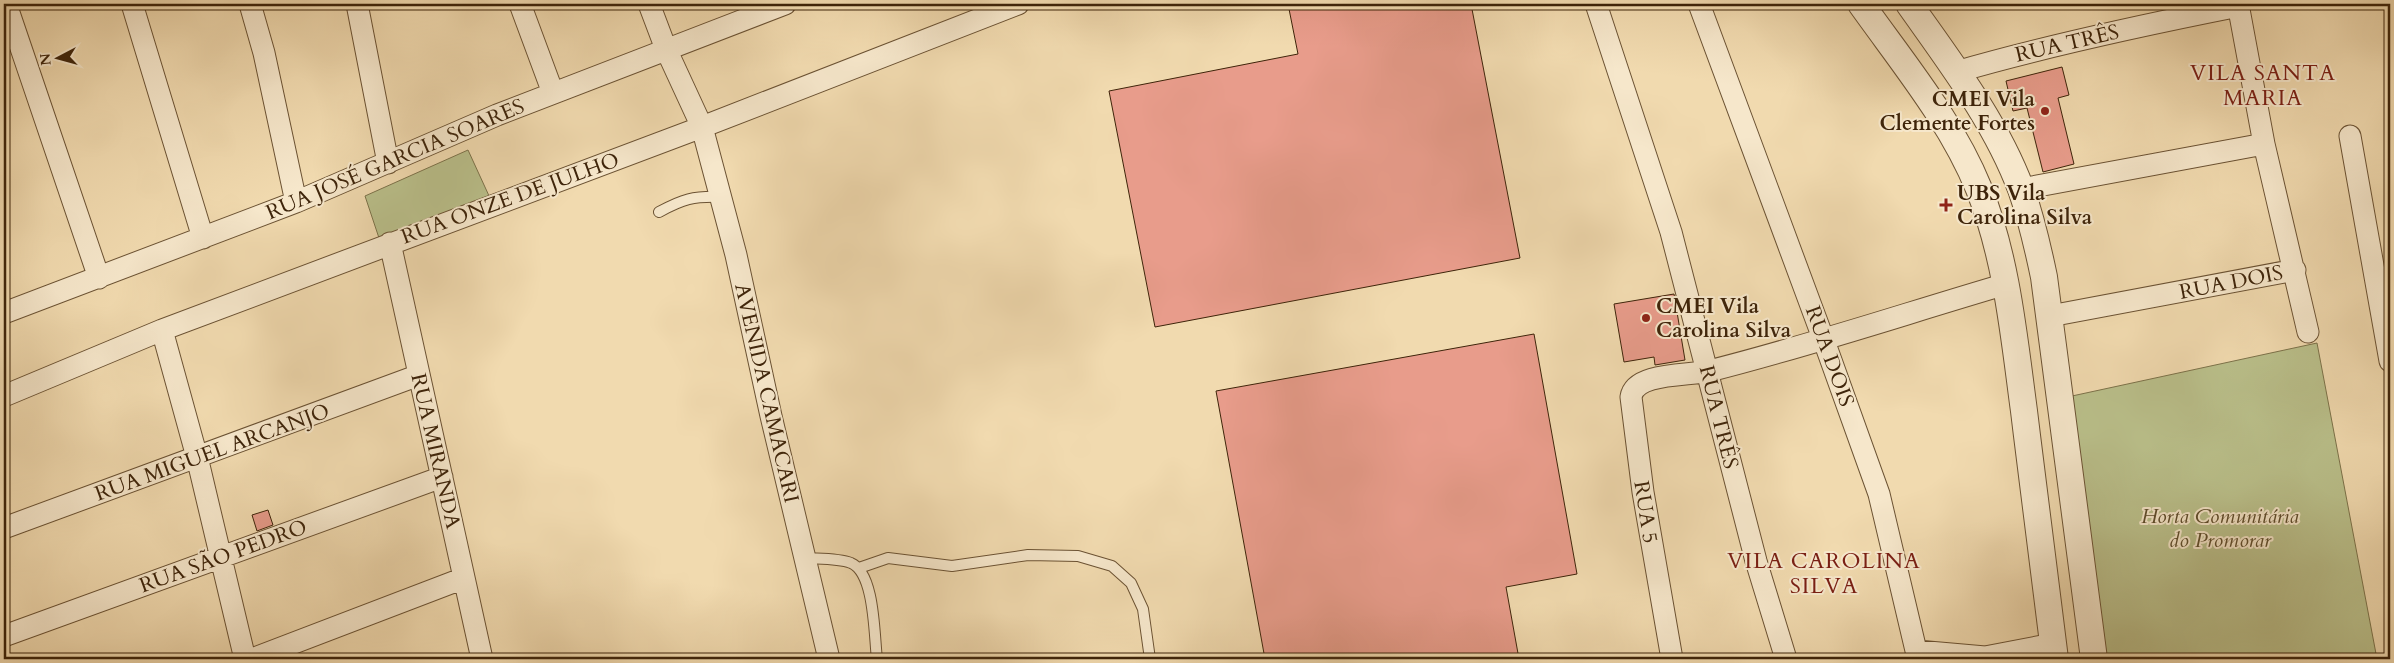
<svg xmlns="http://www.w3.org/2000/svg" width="2394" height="663" font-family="Cardo,serif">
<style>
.green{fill:#bac08b;stroke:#7c724a}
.building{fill:#e89c8b;stroke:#3e240a}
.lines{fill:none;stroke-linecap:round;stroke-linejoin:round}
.service-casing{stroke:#6b5233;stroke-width:12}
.minor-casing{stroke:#6b5233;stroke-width:23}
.tertiary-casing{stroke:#6b5233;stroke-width:28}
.service{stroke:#f6e7cb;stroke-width:10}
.minor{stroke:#f6e7cb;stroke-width:21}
.tertiary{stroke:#f6e7cb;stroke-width:26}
.poi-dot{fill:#8f2418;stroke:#f6e7cb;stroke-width:2}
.labels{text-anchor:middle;stroke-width:4;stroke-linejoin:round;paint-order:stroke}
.street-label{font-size:21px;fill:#3e240a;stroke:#f6e7cb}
.poi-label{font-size:21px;font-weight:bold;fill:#3e240a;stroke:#f6e7cb;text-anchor:start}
.park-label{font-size:21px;font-style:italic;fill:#5d4b2a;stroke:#f6e7cb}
.neighbourhood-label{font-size:22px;letter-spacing:1px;fill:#7a1f14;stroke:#f6e7cb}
</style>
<rect width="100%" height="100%" fill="#f1daaf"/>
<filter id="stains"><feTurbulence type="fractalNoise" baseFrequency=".004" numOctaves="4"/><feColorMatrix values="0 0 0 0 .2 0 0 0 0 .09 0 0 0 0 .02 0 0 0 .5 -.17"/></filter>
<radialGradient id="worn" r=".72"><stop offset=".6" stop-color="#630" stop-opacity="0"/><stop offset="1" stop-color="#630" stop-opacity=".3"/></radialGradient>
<path class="green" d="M468 150 490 198 379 238 365 196Z
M2317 343 2377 659H2107L2072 396Z"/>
<path class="building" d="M1288 4H1471L1520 258 1155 327 1109 91 1298 54Z
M2062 67 2069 95 2058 98 2074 164 2043 172 2027 108 2013 111 2006 81Z
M1674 294 1685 360 1655 365 1654 357 1624 362 1614 304Z
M1534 334 1577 574 1506 587 1519 659H1265L1216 391Z
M268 510 273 525 257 531 252 515Z"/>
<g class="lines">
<g class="service-casing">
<path id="service" d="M659 212C683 199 693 196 721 197
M805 558C819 559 838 558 851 563 875 573 874 635 877 659
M859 568 888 558 952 566 1028 555 1078 556 1112 566 1131 583 1143 609 1150 659"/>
</g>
<g class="minor-casing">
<path id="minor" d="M6 4 99 278
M132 4 203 238
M250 4 264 53 296 202
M357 4 388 163
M520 4 553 93
M649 4 666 49 702 127 736 255 771 416 829 659
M1596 4 1671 232 1756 561 1786 659
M1699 4 1823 338 1879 494 1918 659
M2238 4 2264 144 2308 332
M1956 72C2049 45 2143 25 2239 6
M2350 136 2390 361
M2021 189 2264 144
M390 243 482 659
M4 313 296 202 497 115 785 4
M2050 316 2295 270
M162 330 197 457 245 659
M4 396 162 330 702 127 1018 4
M4 528 419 375
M4 636 442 477
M1917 651 1985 657 2053 644
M252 659 464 578
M1672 659 1643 492 1631 397C1635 372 1689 376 1709 371 1809 346 1907 313 2006 284"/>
</g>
<g class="tertiary-casing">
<path id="tertiary" d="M1861 4C1903 63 1952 122 1979 189 2007 259 2014 337 2024 411 2034 494 2045 577 2055 659
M1909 4C1950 62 1996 122 2021 189 2031 218 2038 248 2044 277L2094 659"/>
</g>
<use href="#service" class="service"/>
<use href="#minor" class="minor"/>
<use href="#tertiary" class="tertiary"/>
</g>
<g class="poi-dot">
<circle cx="2045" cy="111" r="5"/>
<path d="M1943.5 197.5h5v5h5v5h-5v5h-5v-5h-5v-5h5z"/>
<circle cx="1646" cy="318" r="5"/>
</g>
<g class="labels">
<g class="street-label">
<text transform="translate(2067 43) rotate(-13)" y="7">RUA TRÊS</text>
<text transform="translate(395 159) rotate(-23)" y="7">RUA JOSÉ GARCIA SOARES</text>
<text transform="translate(510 198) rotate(-20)" y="7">RUA ONZE DE JULHO</text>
<text transform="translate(2231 282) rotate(-11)" y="7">RUA DOIS</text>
<text transform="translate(1830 356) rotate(70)" y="7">RUA DOIS</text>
<text transform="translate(767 393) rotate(77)" y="7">AVENIDA CAMACARI</text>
<text transform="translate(1719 417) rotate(76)" y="7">RUA TRÊS</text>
<text transform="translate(436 451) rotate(77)" y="7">RUA MIRANDA</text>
<text transform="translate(212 452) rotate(-20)" y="7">RUA MIGUEL ARCANJO</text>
<text transform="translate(1646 512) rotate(81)" y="7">RUA 5</text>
<text transform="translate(223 556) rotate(-20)" y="7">RUA SÃO PEDRO</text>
</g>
<g class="poi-label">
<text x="2035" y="106" text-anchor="end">CMEI Vila<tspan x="2035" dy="24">Clemente Fortes</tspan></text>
<text x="1957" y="200">UBS Vila<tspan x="1957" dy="24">Carolina Silva</tspan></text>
<text x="1656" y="313">CMEI Vila<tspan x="1656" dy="24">Carolina Silva</tspan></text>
</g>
<g class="park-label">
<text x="2220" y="523">Horta Comunitária<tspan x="2220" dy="24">do Promorar</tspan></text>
</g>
<g class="neighbourhood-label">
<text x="2263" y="80">VILA SANTA<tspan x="2263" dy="25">MARIA</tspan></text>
<text x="1824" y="568">VILA CAROLINA<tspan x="1824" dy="25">SILVA</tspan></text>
</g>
</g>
<rect width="2394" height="663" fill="none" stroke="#f1daaf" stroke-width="20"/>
<rect x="5" y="5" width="2384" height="653" fill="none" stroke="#3e240a" stroke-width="2.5"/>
<rect x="10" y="10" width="2374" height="643" fill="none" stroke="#3e240a"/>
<g transform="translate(58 58) rotate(264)" stroke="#f6e7cb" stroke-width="4" paint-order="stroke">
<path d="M0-4L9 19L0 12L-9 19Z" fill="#3e240a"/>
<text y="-8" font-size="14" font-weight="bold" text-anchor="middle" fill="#3e240a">N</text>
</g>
<rect width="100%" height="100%" filter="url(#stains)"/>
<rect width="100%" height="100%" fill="url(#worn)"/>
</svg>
